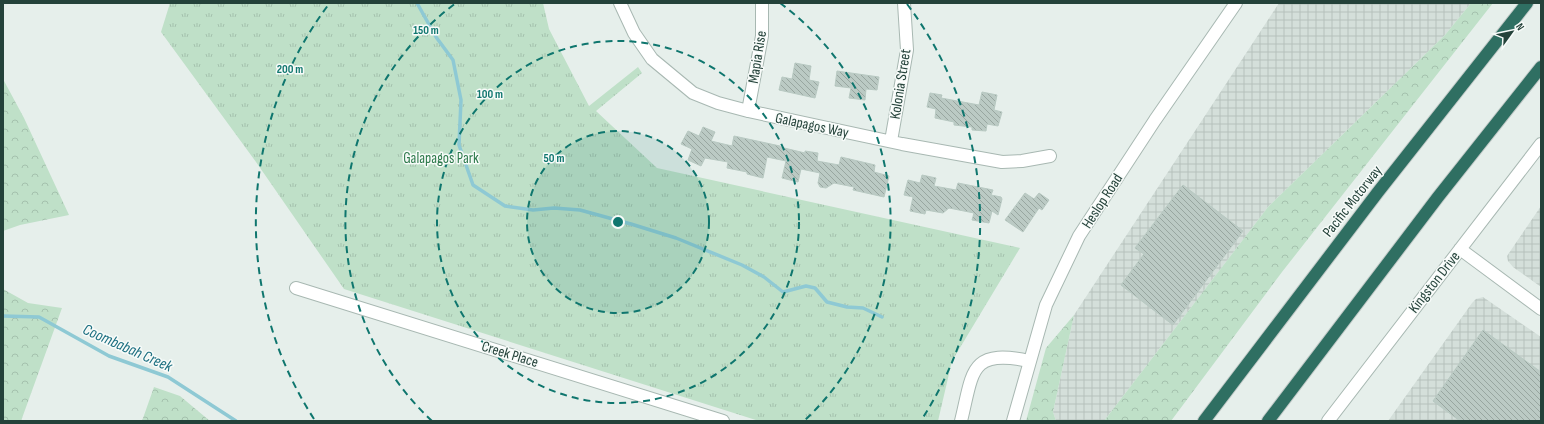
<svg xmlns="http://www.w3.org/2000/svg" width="1544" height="424" font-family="'Sofia Sans Condensed',sans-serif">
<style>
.industrial{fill:url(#industrial-grid)}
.grass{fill:url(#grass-tufts)}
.forest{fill:url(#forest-crowns)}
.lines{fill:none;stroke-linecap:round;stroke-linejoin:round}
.stream{stroke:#8ec9d4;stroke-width:3.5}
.building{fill:url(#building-back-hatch);stroke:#b8c9c2}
.minor-casing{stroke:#a8b8b2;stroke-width:14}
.tertiary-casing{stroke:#a8b8b2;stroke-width:14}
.motorway-casing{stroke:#c2cac8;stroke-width:14}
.minor{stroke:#fff;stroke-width:12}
.tertiary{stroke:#fff;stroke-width:12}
.motorway{stroke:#2f6f62;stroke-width:12}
.ring{fill:none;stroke:#0f766e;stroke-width:2;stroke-dasharray:7 5}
.labels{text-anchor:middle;stroke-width:3;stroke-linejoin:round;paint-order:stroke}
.street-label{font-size:15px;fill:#24423a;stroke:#f7fbf9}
.park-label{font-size:15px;fill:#2d7a4b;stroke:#f7fbf9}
.water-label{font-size:16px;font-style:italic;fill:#1c6f80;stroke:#f7fbf9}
.centre{fill:#0f766e;stroke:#f7fbf9;stroke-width:2}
.ring-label{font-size:12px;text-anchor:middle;font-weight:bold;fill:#0f766e;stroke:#f7fbf9;stroke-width:3;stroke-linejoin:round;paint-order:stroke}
</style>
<defs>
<pattern id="industrial-grid" width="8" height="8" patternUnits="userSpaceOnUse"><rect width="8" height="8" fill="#d4dfda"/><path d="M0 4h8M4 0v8" fill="none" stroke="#b6c1bc"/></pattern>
<pattern id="grass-tufts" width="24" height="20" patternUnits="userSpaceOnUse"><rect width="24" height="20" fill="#bfe0c8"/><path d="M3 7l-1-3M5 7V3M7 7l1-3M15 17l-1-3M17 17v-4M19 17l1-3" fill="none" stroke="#a4c1ad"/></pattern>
<pattern id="forest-crowns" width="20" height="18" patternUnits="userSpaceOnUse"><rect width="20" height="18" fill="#bfe0c8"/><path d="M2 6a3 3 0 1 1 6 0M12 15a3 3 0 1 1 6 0" fill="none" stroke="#a4c1ad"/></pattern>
<pattern id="building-back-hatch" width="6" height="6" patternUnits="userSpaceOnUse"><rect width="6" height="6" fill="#bbcac4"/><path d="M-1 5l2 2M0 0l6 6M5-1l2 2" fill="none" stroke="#98a6a0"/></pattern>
</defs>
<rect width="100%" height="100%" fill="#e6efeb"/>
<path class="industrial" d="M1279 3H1471L1445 35 1268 207 1104 421H1056L1053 412 1074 315Z
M1541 206V287L1513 267 1508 261 1507 256Z
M1483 297 1541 337V421H1388L1472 303 1476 299Z"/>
<path class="grass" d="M170 3H543L549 29 589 106 638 67 642 73 596 111 657 168 1020 248 952 361 938 421H759L344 289 256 162 161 32Z"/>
<path class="forest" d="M1471 3H1493L1282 272 1171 421H1104L1268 207 1445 35Z
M3 79 24 118 69 215 20 225 3 231Z
M3 289 28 303 62 308 21 421H3Z
M1074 315 1053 412 1056 421H1026L1046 348Z
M154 387 180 396 210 421H142Z"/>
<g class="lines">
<path class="stream" d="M417 3 436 37 453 60 461 100 459 145 473 185 505 206 533 210 554 208 580 210 631 224 676 238 742 265 764 277 783 292 806 286 815 288 827 302 847 307 863 308 882 317
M3 316 39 317 109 356 168 377 236 421"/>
</g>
<path class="building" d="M795 63 811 66 809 80 819 82 815 98 779 90 782 77 792 79Z
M837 71 879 77 877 90 866 89 865 100 849 98 851 88 835 86Z
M982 92 997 95 994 110 1002 112 998 126 987 124 986 131 972 130V127L954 125V122L935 118 936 109 927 107 930 93 942 95 941 98 979 105Z
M703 127 715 132 711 141 732 146 734 136 780 146V147L805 153V151L818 153 817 161 839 165 841 157 875 165 874 172 889 176 884 197 853 190 854 187 834 183 826 188 820 187 818 183 820 173 801 169 798 182 782 178 786 161 767 157 763 178 747 174V172L727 168 728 162 705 158 701 166 688 160 692 149 681 144 688 131 699 136Z
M922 175 936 178 934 186 956 190 958 183 993 190 991 195 1001 197 1002 199 998 215 992 211 989 223 972 220 974 213 949 208 943 213 926 210 925 214 910 211 913 197 904 195 908 180 920 183Z
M1183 185 1243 231 1173 325 1121 285 1144 254 1135 248Z
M1025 193 1034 199 1039 193 1049 200 1042 210 1039 208 1023 232 1005 220Z
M1483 330 1541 372V421H1460L1433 401Z"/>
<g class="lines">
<g class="minor-casing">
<path id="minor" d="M620 3 634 33 652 59 693 93 718 103 748 111 902 144 1002 162 1022 161 1050 156
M748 111 762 36V3
M891 141 907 50 904 3
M296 288 723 421
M961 421C973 373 969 348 1029 361"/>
</g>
<g class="tertiary-casing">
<path id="tertiary" d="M1460 249 1541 309
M1013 421 1046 305 1079 236 1155 120 1236 3
M1328 421 1541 144"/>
</g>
<g class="motorway-casing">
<path id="motorway" d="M1204 421 1378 192 1527 3
M1268 421 1438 197 1541 67"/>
</g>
<use href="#minor" class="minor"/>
<use href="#tertiary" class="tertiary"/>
<use href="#motorway" class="motorway"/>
</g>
<circle cx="618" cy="222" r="91" fill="#0f766e" fill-opacity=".12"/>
<g class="ring">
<circle cx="618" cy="222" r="91"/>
<circle cx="618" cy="222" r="181"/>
<path d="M432 421A272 272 0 0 1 456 3M780 3A272 272 0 0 1 804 421"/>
<path d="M314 419A362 362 0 0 1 329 4M907 4A362 362 0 0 1 922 419"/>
</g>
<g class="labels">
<g class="street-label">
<text transform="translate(757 57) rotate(-81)" y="5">Mapia Rise</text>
<text transform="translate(900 84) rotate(-81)" y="5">Kolonia Street</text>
<text transform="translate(812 125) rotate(12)" y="5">Galapagos Way</text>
<text transform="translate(1102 201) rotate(-57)" y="5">Heslop Road</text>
<text transform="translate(1352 201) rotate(-52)" y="5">Pacific Motorway</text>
<text transform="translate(1434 282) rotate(-52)" y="5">Kingston Drive</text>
<text transform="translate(510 354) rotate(17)" y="5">Creek Place</text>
</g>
<g class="park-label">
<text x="441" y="163">Galapagos Park</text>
</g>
<g class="water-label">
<text transform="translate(128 347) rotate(24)" y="6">Coombabah Creek</text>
</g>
</g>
<circle cx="618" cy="222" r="6" class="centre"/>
<g class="ring-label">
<text x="426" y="34">150 m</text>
<text x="290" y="73">200 m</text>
<text x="490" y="98">100 m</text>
<text x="554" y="162">50 m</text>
</g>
<rect width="1544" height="424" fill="none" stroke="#24423a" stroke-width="8"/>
<g transform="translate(1512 32) rotate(57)" stroke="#f7fbf9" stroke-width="3" paint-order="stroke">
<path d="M0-3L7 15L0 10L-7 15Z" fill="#24423a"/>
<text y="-6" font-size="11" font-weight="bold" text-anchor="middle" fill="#24423a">N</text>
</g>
</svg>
